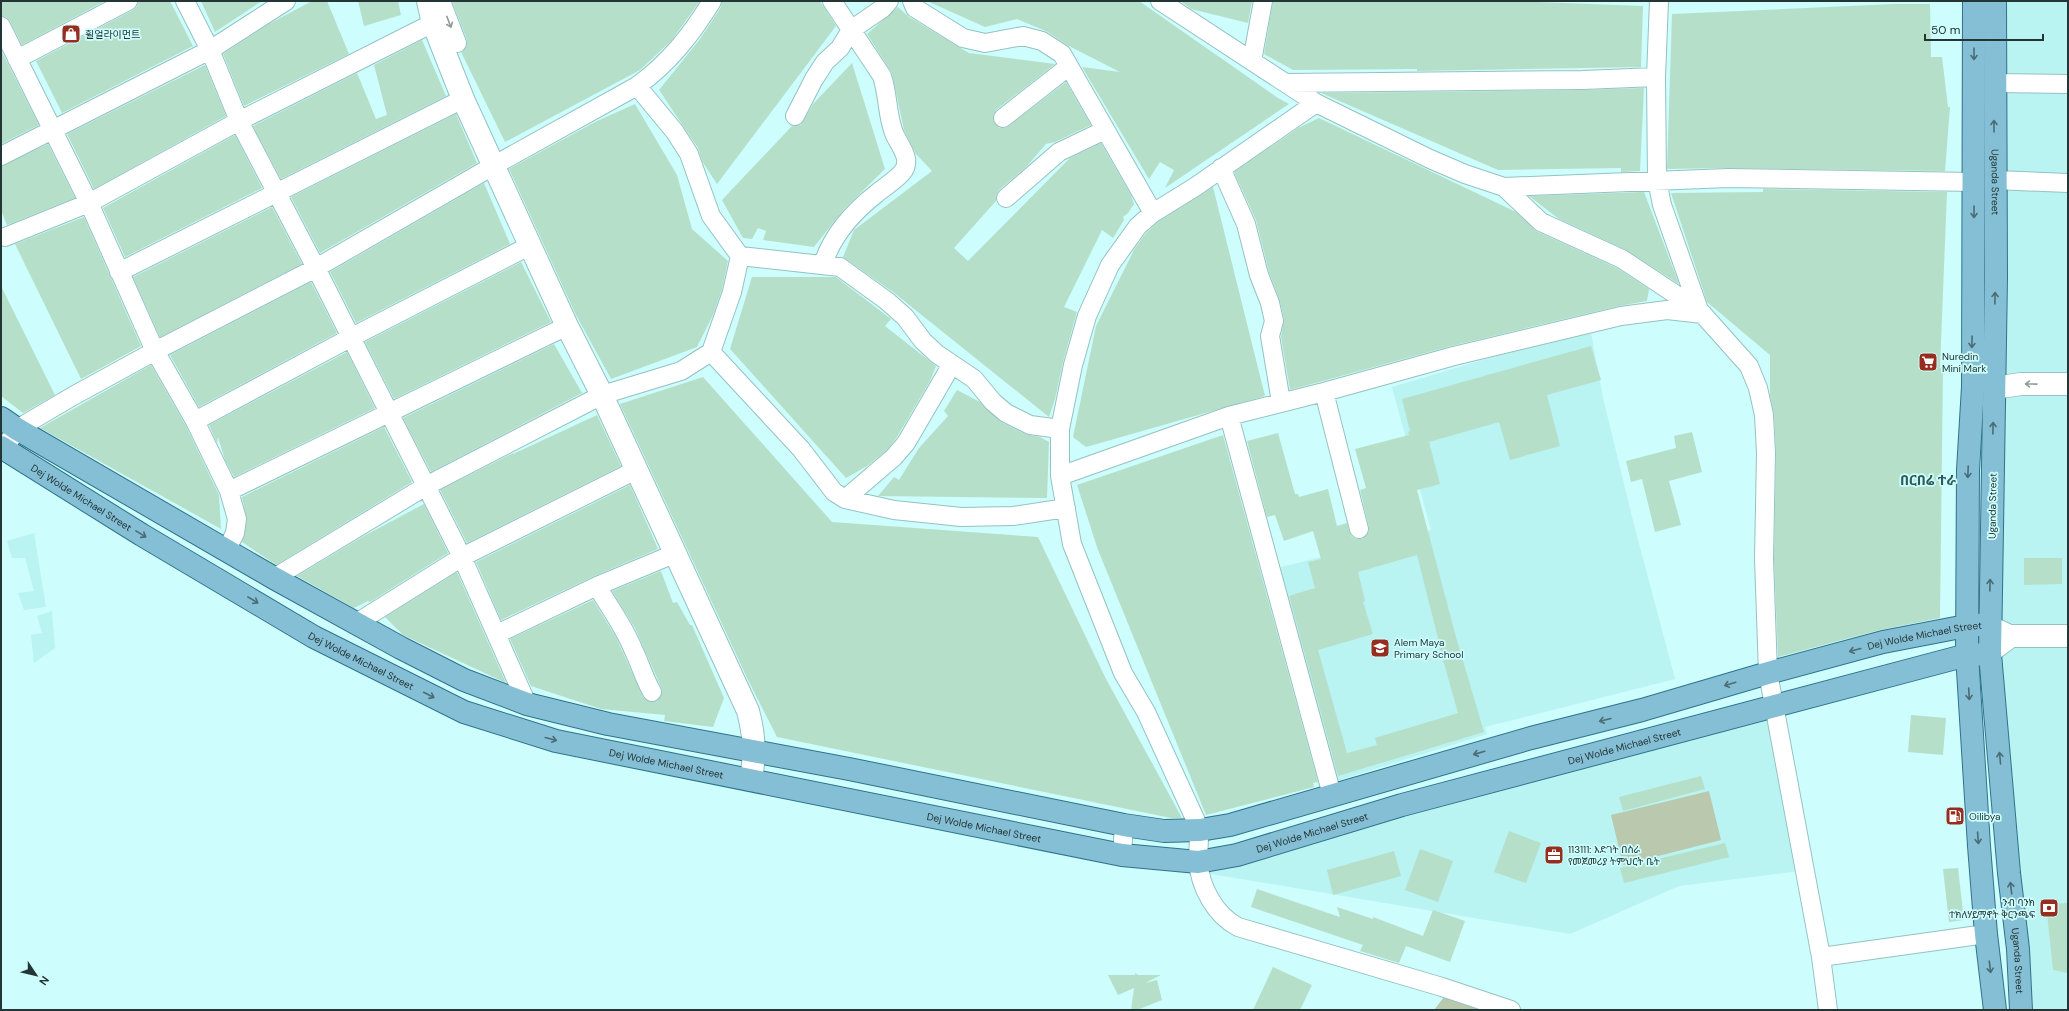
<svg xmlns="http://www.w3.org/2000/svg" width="2069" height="1011" font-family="'DM Sans','Noto Sans Ethiopic','Noto Sans KR',sans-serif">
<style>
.built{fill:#b9f3f2}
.green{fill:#bac8ad}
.building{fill:#b6dfca;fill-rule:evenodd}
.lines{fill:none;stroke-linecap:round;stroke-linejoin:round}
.minor-casing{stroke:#95c2c2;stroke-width:20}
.tertiary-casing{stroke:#95c2c2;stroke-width:24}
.secondary-casing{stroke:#95c2c2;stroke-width:24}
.primary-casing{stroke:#2e738b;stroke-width:24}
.minor{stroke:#fff;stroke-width:18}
.tertiary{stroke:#fff;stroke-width:22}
.secondary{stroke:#fff;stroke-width:22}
.primary{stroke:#85bfd5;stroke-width:22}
.oneway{stroke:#919a9a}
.oneway2{stroke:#4a6c75}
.labels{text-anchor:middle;stroke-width:3.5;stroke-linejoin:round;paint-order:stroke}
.poi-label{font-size:10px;fill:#233535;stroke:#cdfdfc;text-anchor:start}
.street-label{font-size:10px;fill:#233535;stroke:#cdfdfc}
.district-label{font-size:14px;font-weight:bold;fill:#2e5959;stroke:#cdfdfc}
</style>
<rect width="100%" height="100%" fill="#cdfdfc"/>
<path class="built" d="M2007 1H2068V1010H2026L1993 660Z
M1590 328 1603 398 1633 521 1675 679 1485 727 1487 734 1333 782 1277 568 1431 530 1392 387Z
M34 533 46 607 24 610 18 593 34 591 25 558H12L7 541Z
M52 611 55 648 34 663 31 635 42 633 37 616Z
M1767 714 1799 871 1679 886 1570 934 1205 873 1536 776Z"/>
<path class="green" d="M1709 791 1721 840 1623 865 1611 815Z
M1444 997 1484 1010H1434Z"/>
<path class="building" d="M1 1H105L22 45 10 21 6 17 1 16Z
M138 1H170L193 46 62 113 36 61 133 10 137 6Z
M201 1H262L215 32Z
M312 1H327L349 54 244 106 223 54 267 25Z
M358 1H398L401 15 364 26Z
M452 1H700L671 41 640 70 505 142 461 52 467 45V40Z
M722 1H820L836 26 717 184 702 161 698 148 659 90 700 39 721 7Z
M927 1H1139L1278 98 1289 104 1165 188 1174 170 1160 162 1149 179 1082 67 1120 72 1067 45 1048 32 1017 19 985 27Z
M1180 1H1252L1248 23 1191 9Z
M1273 1H1514L1643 6 1641 67 1417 71V69L1293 70 1264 54Z
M1894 4H1930L1931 57H1942L1948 107H1950L1945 171 1728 168 1667 169 1672 14Z
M898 7 909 17 969 53 1055 64 996 110 993 120 999 128H1004L1009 126 1066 82 1091 125 1055 142 1046 144 1027 166 999 190 996 195V201L954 248 968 261 1070 158 1101 143 1131 195 1134 204 1128 213 1123 217 1124 220 1113 238 1102 230 1064 307 1077 312 1063 362 1055 399 1049 417 893 292 843 257 854 230 932 171 916 154 904 130 892 73 867 34Z
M422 40 446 96 281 179 253 126 357 73 376 119 387 115 374 65Z
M1 50 39 125 1 144Z
M852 63 885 169 844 209 814 247 763 240 766 231 758 228 752 239 743 238 722 200 792 126 801 125 813 104Z
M205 65 226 116 94 189 67 134Z
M1644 88 1640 171 1621 172V168L1498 170 1321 93 1583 90Z
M635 104 677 175 692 229 728 261 722 289 713 315 697 347 611 379 576 315 509 169 595 122Z
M456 114 477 163 320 253 291 197Z
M1319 118 1516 212 1536 231 1617 268 1649 289 1647 301 1619 306 1451 346 1290 390 1281 337 1284 319 1280 301 1269 272 1256 220 1234 172 1298 128Z
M235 135 262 188 125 257 103 208Z
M48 144 75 198 7 225 1 210V166Z
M484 183 510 244 356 323 330 272Z
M1213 187 1265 396 1086 447 1073 437 1096 326 1135 248 1146 233 1159 221Z
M1763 189 1947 192 1940 368H1943L1940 618 1880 630 1778 657 1774 559 1776 452 1774 414 1770 396V355L1707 302 1671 193 1763 192Z
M1644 192 1679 284 1626 250 1559 219 1529 196Z
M272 207 302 264 160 337 133 277Z
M84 217 141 346 81 379 15 244Z
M521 262 551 322 394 399 365 342Z
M752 277H836L891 319 885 326 936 366 930 381 897 437 887 450 867 466 846 478 730 349Z
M311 282 337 333 199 407 170 355Z
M1 286 55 395 23 413 1 396Z
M554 344 582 393 431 472 403 418Z
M1591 346 1601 380 1547 395 1560 446 1510 460 1499 422 1429 442 1440 484 1417 490 1456 637 1484 732 1338 776 1289 596 1315 588 1308 562 1321 559 1313 531 1284 541 1275 515 1267 517 1247 441 1278 433 1295 494H1298L1299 497 1328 489 1337 526 1347 523 1351 536 1356 539H1362L1369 532V527L1360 490 1366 488 1355 449 1409 435 1408 432 1410 431 1402 399ZM1417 555 1439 642H1438L1458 713 1375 738 1377 745 1347 753 1318 650 1373 634 1363 602 1365 601 1358 572Z
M347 352 375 408 234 477 225 460 218 437 217 443 209 425Z
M151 365 186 426 219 495 221 529 40 428Z
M703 377 832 522 1038 537 1105 677 1182 818H1171L777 737 748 680 620 404Z
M957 390 980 402 1001 422 1025 434 1040 437 1049 442 1047 498 878 496 894 477 899 480 919 448 948 416 944 411Z
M597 415 621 466 467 543 440 490 513 453V454Z
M384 427 412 482 276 565 242 542 247 520 242 497Z
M1692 432 1702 472 1669 481 1681 525 1655 532 1642 479 1631 482 1626 461 1676 448 1674 436Z
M1223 435 1318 782 1313 783 1314 787 1206 815 1098 550 1077 485Z
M630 485 658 549 592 577 501 620 476 562Z
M424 504 448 553 370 602 368 601 354 608 297 576 362 537Z
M2024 558H2062V584L2024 585Z
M661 571 673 603 677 602 690 625H692L724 698 713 727 664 721 665 715 601 709 531 686 510 639 593 600 616 637 643 697 651 702 657 701 662 693 661 687 635 628 612 591Z
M457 572 506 683 403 635 385 617Z
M1911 715 1946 718 1943 755 1908 752Z
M1701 776 1705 789 1623 811 1619 797Z
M1509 831 1541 843 1526 883 1494 872Z
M1725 843 1729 857 1624 883 1620 868Z
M1420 849 1453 861 1438 902 1405 890Z
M1394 851 1401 876 1333 895 1327 870Z
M1958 868 1964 920 1949 922 1943 869Z
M1257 889 1340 917 1337 907 1373 919V917L1423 936 1433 910 1465 921 1450 962 1406 946 1399 963 1360 951 1363 945 1251 907Z
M2068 903V973L2053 970 2046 904Z
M1273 967 1312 985 1300 1010H1253Z
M1135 973 1138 975H1161L1145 983 1157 980 1162 1000 1137 1010H1131L1134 988 1118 995 1108 975H1135Z"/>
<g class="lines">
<g class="minor-casing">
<path id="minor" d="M185 1 210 50 239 121 316 268 462 557 527 704
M441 1 457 43
M912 1 915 8 963 38 985 43 1023 36 1042 41 1062 54 1153 213
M1160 1 1316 103 1430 159 1465 174 1504 187 1541 222 1622 259 1699 310 1749 366 1758 388 1764 415 1766 453 1764 559 1768 673 1821 957 1828 1010
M1659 1 1656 77 1657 180 1662 205 1699 310
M1 26 89 203 155 351 195 421 229 491 237 519 235 533 226 551
M17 59 128 1
M1252 61 1263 1
M1286 83 1583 80 1656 77
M1995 83 2068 84
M637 86 675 132 689 154 711 216 740 256 840 267 887 301 905 317 923 341 937 354 974 379 993 402 1006 413 1030 425 1060 429
M1316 103 1195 187 1153 213 1138 226 1110 265 1087 316 1073 365 1060 429V476L1072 544 1123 673 1146 712 1196 821C1201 835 1198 847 1198 861 1200 887 1215 915 1238 927L1442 987 1511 1010
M795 116 814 79 825 62 840 48 851 30 883 8 889 1
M1003 118 1068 67
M1 156 210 50 286 1
M1221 168 1246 224 1259 275 1270 303 1274 321 1270 336 1281 402
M1994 180 2068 183
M1504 187 1728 178 1974 182
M1006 198 1059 152 1105 130
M5 237 89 203 239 121 433 23
M823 264C832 236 853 212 876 194 884 187 898 179 904 170 912 156 896 142 893 130 887 113 888 94 882 76L832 1
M119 272 463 99
M711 352 801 449 834 492 845 499 894 510 961 517 1013 516 1066 508
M1324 392 1359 529
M1229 416 1332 795
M195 421 350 338 531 245
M4 449 17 429 73 396 155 351 316 268 493 166 637 86C669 63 691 35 712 1
M1060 476 1229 416 1324 392 1454 356 1621 316 1667 310 1703 314
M229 491 567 326
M845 499 894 457 906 443 952 364
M274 578 426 486 602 395 681 371 711 352 732 292 740 256
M597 586C609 607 624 626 633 649 640 663 644 678 652 692
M355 624 462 557 636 470
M1989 624 2014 636 1990 654
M497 634 597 586 674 554
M1122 855 1124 825
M1821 957 1986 934"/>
</g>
<g class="tertiary-casing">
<path id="tertiary" d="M1994 388 2021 384H2068
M2014 636H2068"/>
</g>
<g class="secondary-casing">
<path id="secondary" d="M428 1 433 23 463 99 567 326 602 395 748 711C755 738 755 754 751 780"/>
</g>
<g class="primary-casing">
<g id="primary">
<path d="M1974 1 1973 387 1968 470 1967 655 1979 846 1986 934 1995 1010"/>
<path id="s1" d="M1995 1 1996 278 1990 654 2009 873 2018 949 2021 1010"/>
<path id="s2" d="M1 418 17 429 274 578 401 648 464 680 527 704 608 724 849 769 1124 825 1164 831 1200 830 1230 825 1531 738 1642 710 1768 673 1883 642 1966 626 1989 624"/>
<path id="s3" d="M1 447 142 535 314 637 464 712 556 741 1122 855 1198 862 1237 855 1402 805 1967 655 1990 654"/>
</g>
</g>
<use href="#minor" class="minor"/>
<use href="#tertiary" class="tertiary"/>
<use href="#secondary" class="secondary"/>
<use href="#primary" class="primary"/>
</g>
<defs><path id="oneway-shaft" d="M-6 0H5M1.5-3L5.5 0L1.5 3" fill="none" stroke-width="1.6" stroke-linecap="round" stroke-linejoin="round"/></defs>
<g class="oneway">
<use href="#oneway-shaft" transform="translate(449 22) rotate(69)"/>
<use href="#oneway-shaft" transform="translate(2031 384) rotate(-179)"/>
</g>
<g class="oneway2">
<use href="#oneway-shaft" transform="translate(1974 54) rotate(90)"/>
<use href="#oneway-shaft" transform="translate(1994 126) rotate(-90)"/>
<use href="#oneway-shaft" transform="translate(1974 212) rotate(90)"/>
<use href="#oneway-shaft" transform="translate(1995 298) rotate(-89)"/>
<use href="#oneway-shaft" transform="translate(1972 342) rotate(91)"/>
<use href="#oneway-shaft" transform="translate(1993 428) rotate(-89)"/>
<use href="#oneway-shaft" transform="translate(1968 472) rotate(92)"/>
<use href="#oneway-shaft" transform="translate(141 534) rotate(31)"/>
<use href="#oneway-shaft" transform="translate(1990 585) rotate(-89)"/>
<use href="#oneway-shaft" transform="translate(253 600) rotate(31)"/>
<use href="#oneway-shaft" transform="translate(1855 650) rotate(165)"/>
<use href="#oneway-shaft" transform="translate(1730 684) rotate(163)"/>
<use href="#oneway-shaft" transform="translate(1969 694) rotate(87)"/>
<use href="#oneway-shaft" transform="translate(429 695) rotate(27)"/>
<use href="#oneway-shaft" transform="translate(1605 720) rotate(166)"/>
<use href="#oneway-shaft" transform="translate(551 739) rotate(15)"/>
<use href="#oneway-shaft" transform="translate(1479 753) rotate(164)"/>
<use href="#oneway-shaft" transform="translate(2000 758) rotate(-95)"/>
<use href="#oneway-shaft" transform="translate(1978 838) rotate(86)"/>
<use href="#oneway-shaft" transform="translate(2011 888) rotate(-97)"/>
<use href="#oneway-shaft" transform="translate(1990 967) rotate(83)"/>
</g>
<defs>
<g id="shop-square" transform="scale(1)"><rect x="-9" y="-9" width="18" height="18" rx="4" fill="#972d1e" stroke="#cdfdfc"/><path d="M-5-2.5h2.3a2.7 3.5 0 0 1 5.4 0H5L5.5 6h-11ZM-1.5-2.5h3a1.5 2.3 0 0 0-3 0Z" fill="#fff"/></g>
<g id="supermarket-square" transform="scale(1)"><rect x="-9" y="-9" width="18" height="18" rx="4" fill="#972d1e" stroke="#cdfdfc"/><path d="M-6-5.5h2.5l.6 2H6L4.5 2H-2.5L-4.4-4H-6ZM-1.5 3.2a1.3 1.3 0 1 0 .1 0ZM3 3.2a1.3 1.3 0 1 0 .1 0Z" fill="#fff"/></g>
<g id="school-square" transform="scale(1)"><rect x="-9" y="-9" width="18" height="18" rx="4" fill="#972d1e" stroke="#cdfdfc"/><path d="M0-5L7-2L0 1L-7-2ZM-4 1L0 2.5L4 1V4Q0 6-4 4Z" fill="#fff"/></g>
<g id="fuel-square" transform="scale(1)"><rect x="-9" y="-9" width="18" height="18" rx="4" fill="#972d1e" stroke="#cdfdfc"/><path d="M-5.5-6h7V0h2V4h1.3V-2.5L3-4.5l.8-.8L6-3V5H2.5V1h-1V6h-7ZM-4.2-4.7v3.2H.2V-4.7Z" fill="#fff"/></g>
<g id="office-square" transform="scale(1)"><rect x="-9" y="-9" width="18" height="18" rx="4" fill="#972d1e" stroke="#cdfdfc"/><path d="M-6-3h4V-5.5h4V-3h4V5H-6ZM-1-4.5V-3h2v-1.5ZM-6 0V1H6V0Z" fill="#fff"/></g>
<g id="bank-square" transform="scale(1)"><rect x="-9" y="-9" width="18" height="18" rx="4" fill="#972d1e" stroke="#cdfdfc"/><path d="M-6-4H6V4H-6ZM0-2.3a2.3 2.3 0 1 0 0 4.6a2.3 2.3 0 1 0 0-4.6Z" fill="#fff"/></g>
</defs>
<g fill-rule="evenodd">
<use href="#shop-square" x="71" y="34"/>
<use href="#supermarket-square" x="1928" y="362"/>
<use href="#school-square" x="1380" y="648"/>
<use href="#fuel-square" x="1955" y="816"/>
<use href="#office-square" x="1554" y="855"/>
<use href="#bank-square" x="2049" y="908"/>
</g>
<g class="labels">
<g class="poi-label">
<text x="85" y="38">휠얼라이먼트</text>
<text x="1942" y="360">Nuredin<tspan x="1942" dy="12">Mini Mark</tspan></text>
<text x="1394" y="646">Alem Maya<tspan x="1394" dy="12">Primary School</tspan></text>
<text x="1969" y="820">Oilibya</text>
<text x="1568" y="853">113111: እድገት በስራ<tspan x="1568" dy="12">የመጀመሪያ ትምህርት ቤት</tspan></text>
<text x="2035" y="906" text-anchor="end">ንብ ባንክ<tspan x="2035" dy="12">ተክለሃይማኖት ቅርንጫፍ</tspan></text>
</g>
<g class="street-label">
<text dy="4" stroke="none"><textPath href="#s1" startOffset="181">Uganda Street</textPath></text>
<text dy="4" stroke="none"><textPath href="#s3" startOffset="95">Dej Wolde Michael Street</textPath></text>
<text transform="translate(1992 506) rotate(-89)" y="4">Uganda Street</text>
<text dy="4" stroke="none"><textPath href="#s2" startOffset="2036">Dej Wolde Michael Street</textPath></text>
<text dy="4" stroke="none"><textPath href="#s3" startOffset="419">Dej Wolde Michael Street</textPath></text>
<text dy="4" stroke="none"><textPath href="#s3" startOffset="1726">Dej Wolde Michael Street</textPath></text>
<text dy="4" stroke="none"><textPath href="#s3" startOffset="743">Dej Wolde Michael Street</textPath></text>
<text dy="4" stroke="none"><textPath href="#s3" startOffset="1067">Dej Wolde Michael Street</textPath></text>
<text dy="4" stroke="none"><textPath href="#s3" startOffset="1402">Dej Wolde Michael Street</textPath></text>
<text dy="4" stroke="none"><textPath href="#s1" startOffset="961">Uganda Street</textPath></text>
</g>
<g class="district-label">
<text x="1928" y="485">በርበሬ ተራ</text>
</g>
</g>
<rect width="2069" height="1011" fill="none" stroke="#233535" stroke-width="4"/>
<g transform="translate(36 975) rotate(125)" stroke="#cdfdfc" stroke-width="3" paint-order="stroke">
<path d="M0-3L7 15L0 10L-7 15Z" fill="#233535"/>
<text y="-6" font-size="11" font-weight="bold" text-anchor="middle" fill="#233535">N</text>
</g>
<path d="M1925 34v6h118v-6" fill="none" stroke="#233535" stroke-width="2"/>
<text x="1931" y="34" font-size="12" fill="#233535" stroke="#cdfdfc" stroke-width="3" paint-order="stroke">50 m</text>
</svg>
